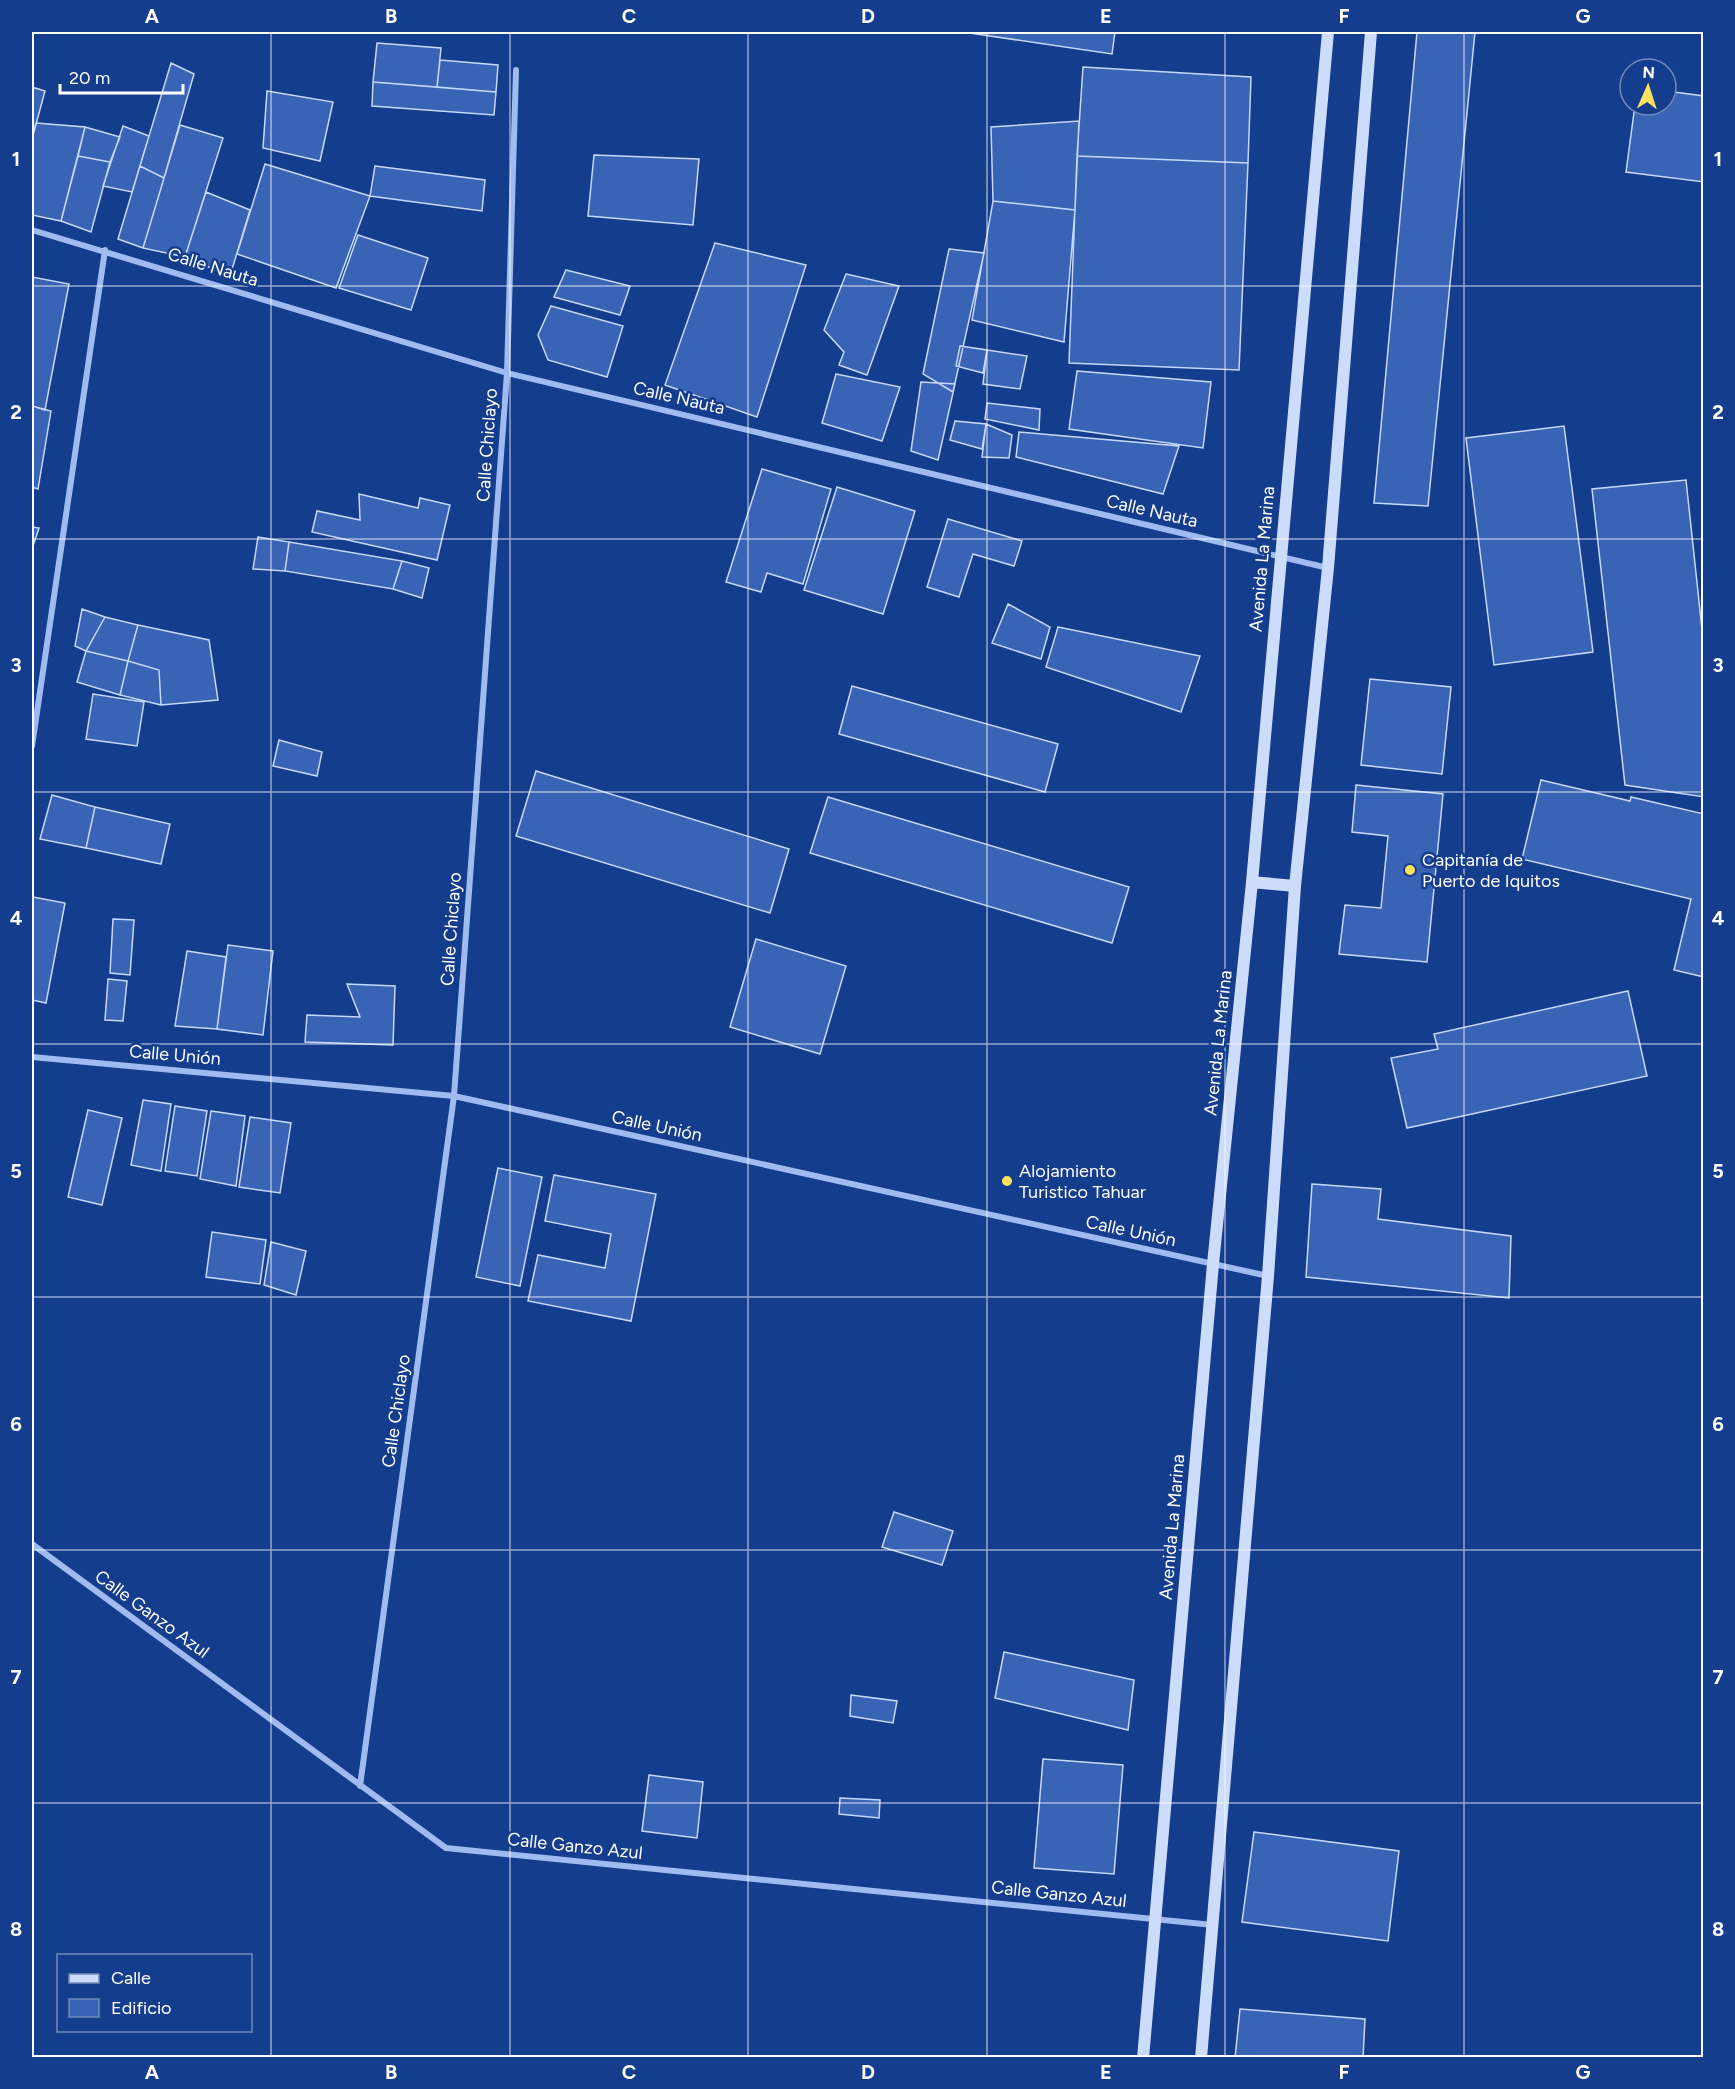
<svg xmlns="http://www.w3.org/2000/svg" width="1735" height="2089" font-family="Figtree,sans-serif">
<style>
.building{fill:#3963b4;stroke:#c6d8fb;stroke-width:1.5}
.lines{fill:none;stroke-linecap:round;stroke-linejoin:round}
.minor{stroke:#9fbbf0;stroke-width:6}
.secondary{stroke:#cddcfb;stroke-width:12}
.grid{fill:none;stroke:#fff;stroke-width:1.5;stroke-opacity:0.55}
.poi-dot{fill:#ffe15e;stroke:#153d8d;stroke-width:2}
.labels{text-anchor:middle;stroke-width:5;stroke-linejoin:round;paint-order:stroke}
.street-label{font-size:18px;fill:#fff;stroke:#153d8d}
.poi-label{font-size:18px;fill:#fff;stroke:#153d8d;text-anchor:start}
.neatline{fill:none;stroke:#fff;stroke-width:2}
.grid-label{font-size:20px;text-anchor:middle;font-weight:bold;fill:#fff}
</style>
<rect width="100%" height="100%" fill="#153d8d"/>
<path class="building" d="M963 32H1115L1112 54Z
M1417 32H1475L1428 506 1374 503Z
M377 43 441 48 437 87 373 82Z
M440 60 498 65 496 92 437 87Z
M171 63 194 74 164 178 140 166Z
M1083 67 1251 77 1248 163 1077 156Z
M373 82 496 92 494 115 372 106Z
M32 87 45 91 32 139Z
M267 91 333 102 320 161 263 148Z
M1666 91 1704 96V182L1626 172 1635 105H1666Z
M1079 121 1075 210 993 201 991 127Z
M36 123 85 127 61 221 32 215V139Z
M180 125 223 138 185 257 143 248Z
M123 126 149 136 132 192 103 186Z
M85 127 120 137 110 162 78 156Z
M594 155 699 159 693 225 588 216Z
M78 156 110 162 91 232 61 221Z
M1077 156 1248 163 1239 370 1069 363Z
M265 164 370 196 336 288 237 254Z
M140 166 164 178 143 248 118 239Z
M375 166 485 180 482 211 370 196Z
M206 192 250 210 230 276 185 257Z
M993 201 1075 210 1064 342 972 320Z
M358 235 428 258 411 310 339 288Z
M715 243 806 265 757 417 665 385Z
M949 249 984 253 953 392 923 374Z
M566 270 630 286 620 315 554 297Z
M846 274 899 286 867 375 839 365 844 352 824 330Z
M32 277 69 284 45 410 32 406Z
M551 306 623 326 607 377 548 360 538 335Z
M960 346 987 350 983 373 956 366Z
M987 350 1027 356 1020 389 983 384Z
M1077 371 1211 382 1203 448 1069 429Z
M836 374 900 387 882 441 822 423Z
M921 382 955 384 938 460 911 451Z
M987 403 1040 409 1039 430 985 419Z
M32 406 51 411 38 489 32 487Z
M955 421 986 424 982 449 950 440Z
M986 424 1012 435 1009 458 982 457Z
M1564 426 1593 652 1494 665 1466 438Z
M1019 432 1179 446 1163 494 1016 457Z
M762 469 831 489 803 584 767 573 761 592 726 582Z
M1686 480 1704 648V797L1625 785 1592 489Z
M837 487 915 511 883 614 804 590Z
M359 494 418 508 420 498 450 505 437 560 312 532 317 511 360 520Z
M948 519 1022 541 1014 566 973 554 959 597 927 587Z
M32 527 39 528 32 549Z
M258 537 289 542 285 571 253 569Z
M289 542 402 561 393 589 285 571Z
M402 561 429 568 422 598 393 589Z
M1008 604 1050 627 1041 659 992 643Z
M82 609 105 617 86 651 75 646Z
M105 617 138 625 128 661 86 651Z
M138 625 209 640 218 700 161 705 159 670 128 661Z
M1058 627 1200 656 1181 712 1046 667Z
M86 651 128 661 120 695 77 682Z
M128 661 159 670 161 705 120 695Z
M1370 679 1451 687 1442 774 1361 765Z
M852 686 1058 744 1045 792 839 734Z
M93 694 144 702 137 746 86 739Z
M279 740 322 752 317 776 273 766Z
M536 771 789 849 770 913 516 836Z
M1541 780 1630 801 1631 797 1704 814V977L1674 970 1691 899 1522 859Z
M1356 785 1443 794 1427 962 1339 954 1345 905 1381 908 1388 836 1352 832Z
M52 795 95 807 86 848 40 839Z
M828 797 1129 887 1112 943 810 853Z
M95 807 170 824 161 864 86 848Z
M33 897 65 903 46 1003 32 1000V906Z
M113 919 134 920 130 975 110 973Z
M756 939 846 966 820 1054 730 1027Z
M228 945 273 951 263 1035 217 1029Z
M187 951 226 957 217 1029 175 1026Z
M108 979 127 981 123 1021 105 1020Z
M347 984 395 986 393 1045 305 1042 307 1015 360 1017Z
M1628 991 1647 1076 1407 1128 1391 1058 1438 1049 1434 1034Z
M143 1100 171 1104 161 1171 131 1165Z
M175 1106 207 1111 197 1176 165 1171Z
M88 1110 122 1118 102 1205 68 1197Z
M211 1111 245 1116 236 1186 200 1179Z
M250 1117 291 1123 280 1193 239 1187Z
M498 1168 542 1177 520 1286 476 1277Z
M554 1175 656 1194 631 1321 528 1301 538 1255 605 1268 611 1234 545 1221Z
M1312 1184 1381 1189 1378 1219 1511 1236 1509 1298 1306 1277Z
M212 1232 266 1240 260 1284 206 1277Z
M271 1242 306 1251 296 1295 264 1285Z
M894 1512 953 1531 942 1565 882 1547Z
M1004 1652 1134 1680 1128 1730 995 1698Z
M851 1695 897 1701 893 1723 850 1716Z
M1043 1759 1123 1765 1114 1874 1034 1868Z
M649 1775 703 1782 697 1838 642 1831Z
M840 1798 880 1800 879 1818 839 1814Z
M1254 1832 1399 1851 1388 1941 1242 1922Z
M1240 2009 1365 2019 1363 2058H1235Z"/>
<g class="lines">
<path class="minor" d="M32 230 507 373 1328 568
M32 746 105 250
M32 1057 454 1096 1268 1276
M32 1544 446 1848 1213 1925
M360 1786 454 1096 507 373 516 70"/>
<path class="secondary" d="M1252 882 1295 886
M1143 2058 1213 1264 1252 882 1328 32
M1201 2058 1268 1276 1295 886 1328 568 1371 32"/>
</g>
<path class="grid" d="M271 32V2058M510 32V2058M748 32V2058M987 32V2058M1225 32V2058M1464 32V2058M32 286H1704M32 539H1704M32 792H1704M32 1044H1704M32 1297H1704M32 1550H1704M32 1803H1704"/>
<g class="poi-dot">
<circle cx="1410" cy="870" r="6"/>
<circle cx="1007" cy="1181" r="6"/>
</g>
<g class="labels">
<g class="street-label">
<text transform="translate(213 267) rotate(17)" y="6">Calle Nauta</text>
<text transform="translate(679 398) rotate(13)" y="6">Calle Nauta</text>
<text transform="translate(487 445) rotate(-86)" y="6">Calle Chiclayo</text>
<text transform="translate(1152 511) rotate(13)" y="6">Calle Nauta</text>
<text transform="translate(1262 559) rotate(-85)" y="6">Avenida La Marina</text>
<text transform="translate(451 929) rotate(-86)" y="6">Calle Chiclayo</text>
<text transform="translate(1218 1043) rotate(-84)" y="6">Avenida La Marina</text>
<text transform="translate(175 1055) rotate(5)" y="6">Calle Unión</text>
<text transform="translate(657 1126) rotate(12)" y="6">Calle Unión</text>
<text transform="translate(1131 1231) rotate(12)" y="6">Calle Unión</text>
<text transform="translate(396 1411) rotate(-82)" y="6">Calle Chiclayo</text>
<text transform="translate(1172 1527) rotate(-85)" y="6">Avenida La Marina</text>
<text transform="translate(152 1614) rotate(36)" y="6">Calle Ganzo Azul</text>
<text transform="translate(575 1846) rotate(6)" y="6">Calle Ganzo Azul</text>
<text transform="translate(1059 1894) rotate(6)" y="6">Calle Ganzo Azul</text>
</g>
<g class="poi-label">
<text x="1422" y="866">Capitanía de<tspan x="1422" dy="21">Puerto de Iquitos</tspan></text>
<text x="1019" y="1177">Alojamiento<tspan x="1019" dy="21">Turistico Tahuar</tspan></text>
</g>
</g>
<rect width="1735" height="2089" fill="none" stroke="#153d8d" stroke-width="66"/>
<rect x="57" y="1954" width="195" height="78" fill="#153d8d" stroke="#738bbb" stroke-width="1.5"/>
<rect x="69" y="1974" width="30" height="9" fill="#cddcfb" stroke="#738bbb" stroke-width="1.5"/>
<text x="111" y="1984" font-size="18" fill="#ffffff">Calle</text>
<rect x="69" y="1999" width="30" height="18" fill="#3963b4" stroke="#738bbb" stroke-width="1.5"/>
<text x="111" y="2014" font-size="18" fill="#ffffff">Edificio</text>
<g transform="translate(1648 87) rotate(3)"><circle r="28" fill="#153d8d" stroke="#738bbb" stroke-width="1.5"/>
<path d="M0-4.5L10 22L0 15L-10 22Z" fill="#ffe15e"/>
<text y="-9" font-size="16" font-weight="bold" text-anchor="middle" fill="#ffffff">N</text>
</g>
<path d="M60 84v9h123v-9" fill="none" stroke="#ffffff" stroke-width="3"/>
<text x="69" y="84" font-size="18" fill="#ffffff" stroke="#153d8d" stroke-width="4.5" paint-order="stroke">20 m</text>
<rect x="33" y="33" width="1669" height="2023" class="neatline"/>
<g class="grid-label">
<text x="152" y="23">A</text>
<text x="391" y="23">B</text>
<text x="629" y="23">C</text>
<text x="868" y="23">D</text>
<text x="1106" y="23">E</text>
<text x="1344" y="23">F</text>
<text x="1583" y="23">G</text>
<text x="16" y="166">1</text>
<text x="1718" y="166">1</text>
<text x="16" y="419">2</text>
<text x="1718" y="419">2</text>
<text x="16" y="672">3</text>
<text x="1718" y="672">3</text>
<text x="16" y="925">4</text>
<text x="1718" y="925">4</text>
<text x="16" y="1178">5</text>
<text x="1718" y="1178">5</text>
<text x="16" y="1431">6</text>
<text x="1718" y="1431">6</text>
<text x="16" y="1684">7</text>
<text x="1718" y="1684">7</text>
<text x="16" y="1936">8</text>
<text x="1718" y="1936">8</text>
<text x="152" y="2079">A</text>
<text x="391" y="2079">B</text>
<text x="629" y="2079">C</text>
<text x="868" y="2079">D</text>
<text x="1106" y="2079">E</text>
<text x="1344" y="2079">F</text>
<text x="1583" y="2079">G</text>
</g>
</svg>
